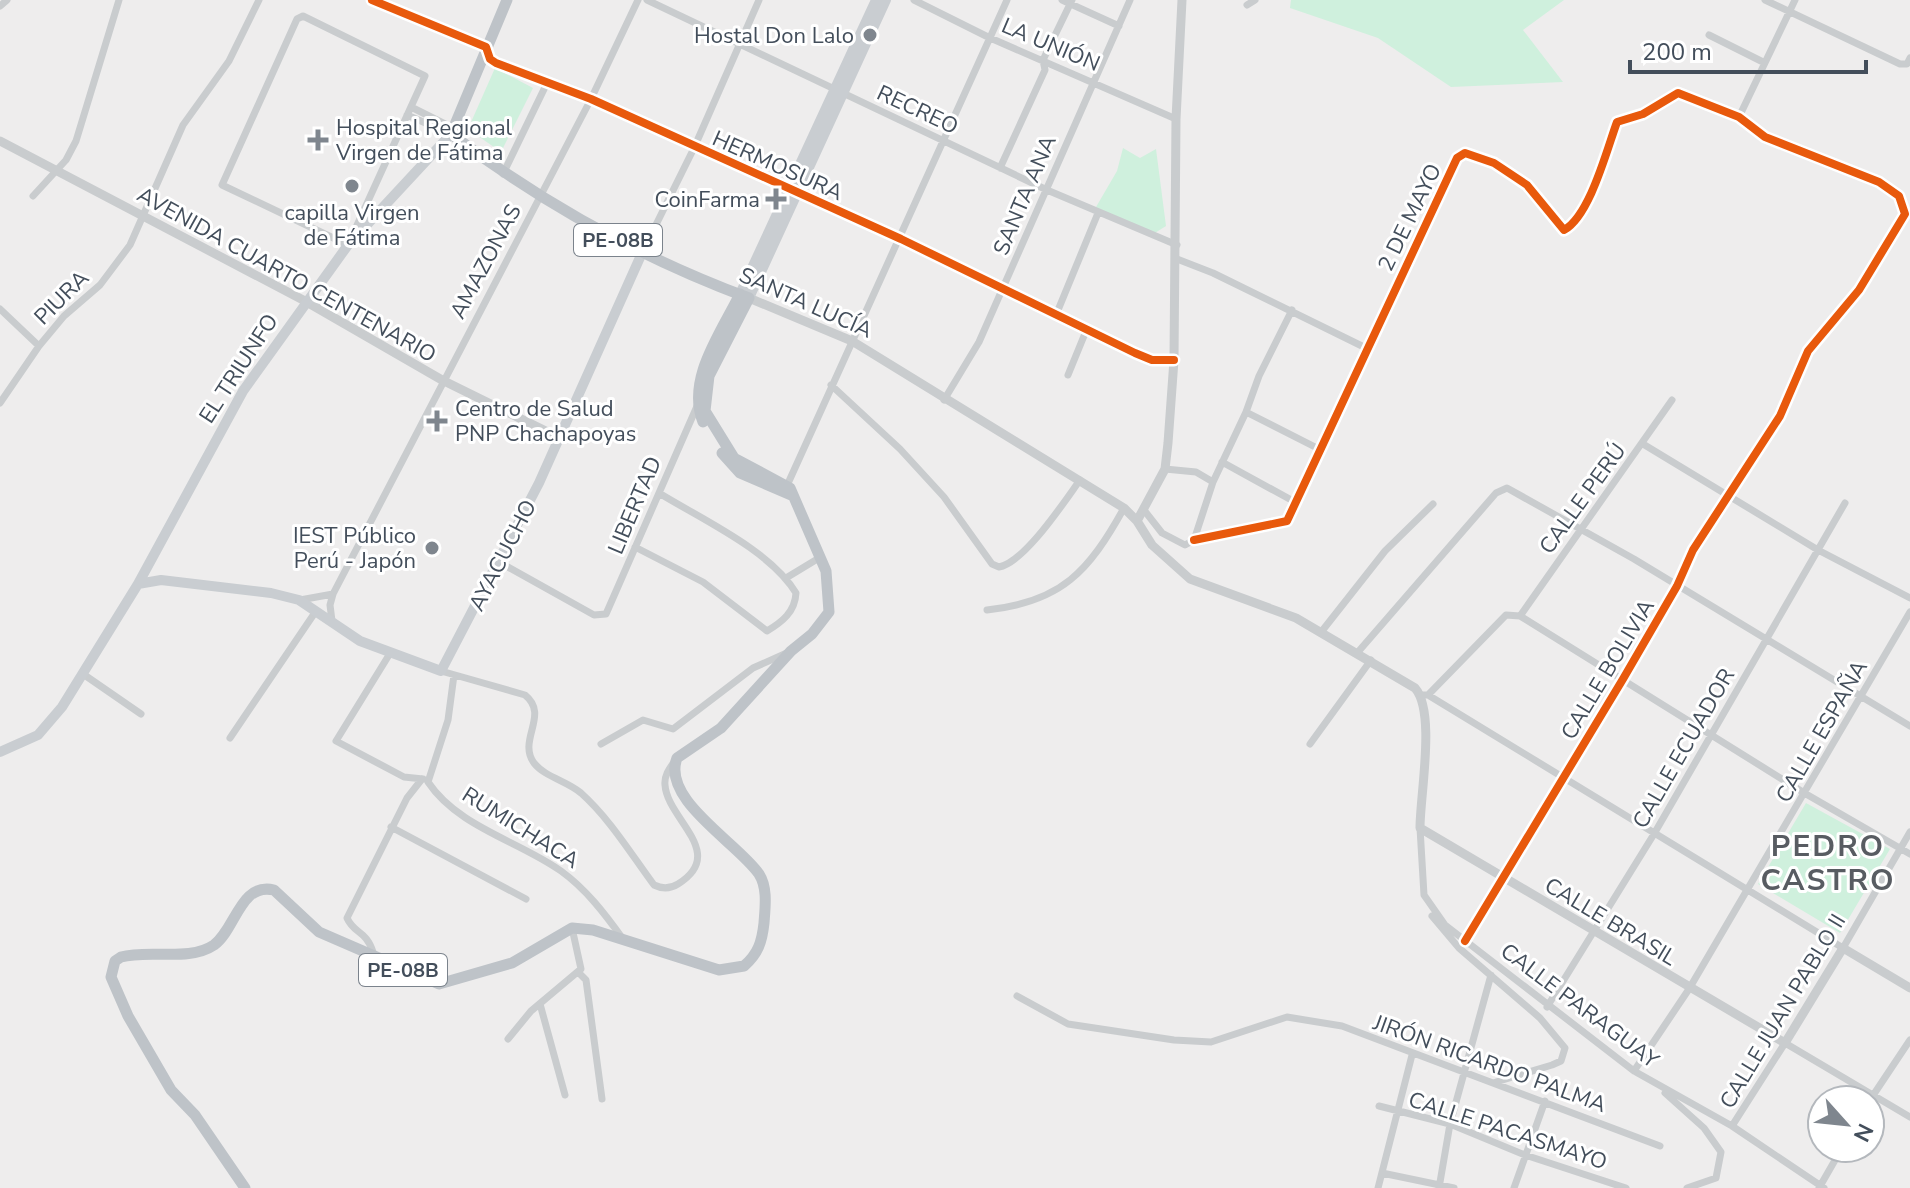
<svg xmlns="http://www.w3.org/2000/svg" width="1910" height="1188" font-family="'Nunito Sans',sans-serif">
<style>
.green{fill:#cff0dd}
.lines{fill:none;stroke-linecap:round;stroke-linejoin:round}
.minor{stroke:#c9ccce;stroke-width:7}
.tertiary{stroke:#c9ccce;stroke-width:9}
.secondary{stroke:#c9cdd1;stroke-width:10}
.trunk{stroke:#bec3c8;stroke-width:11}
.cycleway-casing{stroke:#fff;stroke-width:13}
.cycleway{stroke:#e8590c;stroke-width:8}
.poi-dot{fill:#7f868e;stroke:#fff;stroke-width:3}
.labels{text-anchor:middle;stroke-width:6;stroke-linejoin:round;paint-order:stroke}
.shield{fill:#fff;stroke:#7b838c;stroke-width:2}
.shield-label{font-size:20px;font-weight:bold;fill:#434e5b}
.poi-label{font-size:22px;fill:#434e5b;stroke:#fff;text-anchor:end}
.street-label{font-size:22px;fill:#434e5b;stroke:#fff}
.district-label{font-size:30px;font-weight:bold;letter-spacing:2px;fill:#585c62;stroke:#fff}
</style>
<rect width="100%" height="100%" fill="#eeeded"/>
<path class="green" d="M1291 0H1564L1523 30 1563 82 1451 87 1378 38 1290 8Z
M495 68 533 88 501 152 468 129Z
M1123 148 1140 158 1156 149 1166 226 1150 236 1096 207 1117 171Z
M1806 803 1890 849 1840 933 1758 884Z"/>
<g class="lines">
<path class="minor" d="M372 0 486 47 490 59 496 63 591 99 901 239 1135 353 1152 360H1174
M647 0 1047 190 1177 245
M914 0 988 37 1176 119
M1062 0 1119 26
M1765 0 1900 64H1907L1910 58
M1247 5 1255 0
M0 6 7 0
M303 16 425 76 348 245 222 185 297 19Z
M1709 35 1763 62
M411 107 445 124 451 134
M407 115 451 134
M1739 117 1795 0
M1000 168 1045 70 1043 60 1072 0
M503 174 547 83
M33 196 66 160 76 141 119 0
M642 253 694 148 759 0
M1177 259 1213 273 1366 348
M0 309 39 346
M1056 315 1098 213
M1068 375 1086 331
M831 385 900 449 944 497 992 564 999 567C1025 562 1064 502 1080 480
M944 400 979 342 1130 0
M0 403 39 346 64 316 100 285 130 245 183 125 229 61 259 0
M1246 412 1259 376 1292 310
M1643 444 1818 550 1910 598
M1222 462 1295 502
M1165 469 1196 472 1213 482
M785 490 1007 0
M1144 510 1162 533 1185 545 1194 540 1213 482 1246 412 1319 449
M1194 540 1287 521 1457 158 1465 153 1494 163 1527 185 1564 230C1590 216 1607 149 1617 122L1643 114 1678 93 1739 117 1765 137 1879 182 1899 196 1905 214 1859 290 1808 351 1780 416 1693 550 1677 586 1623 679 1465 941
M635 547 703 582 767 631C782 622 795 612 796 593 770 550 701 519 659 493
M499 562 594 615 606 614 698 404
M786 578 819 558
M300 600 333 594
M987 610C1062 602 1089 571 1124 508
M1520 616 1672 400
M332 621 330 605 333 594 591 99 638 0
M1322 631 1385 551 1433 504
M1358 652 1496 493 1507 488 1634 559 1910 726
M389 655 336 741 404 777 423 779
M441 671 525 695C550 715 517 740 534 763 545 777 567 781 581 793 610 819 631 854 654 885 662 889 670 889 678 884 728 853 667 819 665 785 664 776 669 769 674 762
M83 674 141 714
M454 675 448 720 428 782C458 827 519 841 561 871 586 889 605 914 623 939
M1422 695H1428L1843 948 1910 832
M1428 695 1506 615 1520 616 1806 794 1910 854
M230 738 316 611
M601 744 643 720 673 729 753 668 789 652
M1310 744 1371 660
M391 827 526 899
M1420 828 1424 895 1445 925 1634 1071 1732 1126 1824 1188
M1432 916 1459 948 1540 1018 1565 1048 1561 1061 1552 1065 1496 1082
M373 952C366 930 354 934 347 918L407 798 422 779
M579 973 586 980 602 1099
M1017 996 1068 1024 1174 1040 1211 1042 1287 1017 1342 1026 1660 1146
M540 1004 565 1095
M1547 1007 1654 834 1845 503
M508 1039 531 1011 581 969 572 928
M1634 1071 1689 989 1910 612
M1665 1093 1704 1128 1721 1152 1716 1178 1687 1188
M1870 1100 1910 1040
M1379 1106 1450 1124 1525 1155 1626 1188
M1732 1126 1785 1043 1910 1117
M1382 1173 1454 1188
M1378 1188 1412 1055
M1439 1188 1450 1124 1491 975
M1514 1188 1545 1101
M1819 1188 1842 1148"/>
<path class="tertiary" d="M0 141 305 301 442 380 558 437
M749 298 852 341 1124 508 1137 521 1152 545 1190 579 1296 618 1415 688C1436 712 1420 795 1420 828L1785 1043 1843 948 1910 988
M1137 521 1165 469 1168 443 1174 360 1176 119 1182 0"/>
<path class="secondary" d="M740 294 876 0
M749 298 886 0
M138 584 161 580 271 593 299 600 360 641 441 671 539 483 642 253
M0 752 38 735 62 707 138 584 243 391 348 245 451 134"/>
<path class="trunk" d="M703 422C686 379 721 333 740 294
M722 453 740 473 791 495
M245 1188 195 1115 171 1090 128 1016 111 977 115 961 121 957C149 949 189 962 214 945 236 929 240 882 274 890L319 932 439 984 512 963 572 928 593 930 719 970 744 966C758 954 762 942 764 923 765 908 768 888 759 874 738 843 661 800 677 758L721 728 791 651 812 634 829 612 826 571 790 488 734 458 705 411 709 376 749 298C641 258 542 203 451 134L507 0"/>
<g class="cycleway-casing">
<path id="cycleway" d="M372 0 486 47 490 59 496 63 591 99 901 239 1135 353 1152 360H1174
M1194 540 1287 521 1457 158 1465 153 1494 163 1527 185 1564 230C1590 216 1607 149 1617 122L1643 114 1678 93 1739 117 1765 137 1879 182 1899 196 1905 214 1859 290 1808 351 1780 416 1693 550 1677 586 1623 679 1465 941"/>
</g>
<use href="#cycleway" class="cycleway"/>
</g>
<g class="poi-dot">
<circle cx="870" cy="35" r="8"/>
<path d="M314 128h8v8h8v8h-8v8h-8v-8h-8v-8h8z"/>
<circle cx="352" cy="186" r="8"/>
<path d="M772 187h8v8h8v8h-8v8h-8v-8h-8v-8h8z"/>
<path d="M433 409h8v8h8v8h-8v8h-8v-8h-8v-8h8z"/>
<circle cx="432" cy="548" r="8"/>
</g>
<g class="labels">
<g class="shield">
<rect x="574" y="224" width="88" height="32" rx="6"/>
<rect x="359" y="954" width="88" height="32" rx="6"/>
</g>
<g class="shield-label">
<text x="618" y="247">PE-08B</text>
<text x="403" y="977">PE-08B</text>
</g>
<g class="poi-label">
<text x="854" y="43">Hostal Don Lalo</text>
<text x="336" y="135" text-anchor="start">Hospital Regional<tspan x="336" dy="25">Virgen de Fátima</tspan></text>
<text x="760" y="207">CoinFarma</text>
<text x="352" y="220" text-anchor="middle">capilla Virgen<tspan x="352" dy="25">de Fátima</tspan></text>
<text x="455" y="416" text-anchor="start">Centro de Salud<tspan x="455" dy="25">PNP Chachapoyas</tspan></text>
<text x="416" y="543">IEST Público<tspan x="416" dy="25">Perú - Japón</tspan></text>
</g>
<g class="street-label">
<text transform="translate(1051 44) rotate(23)" y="8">LA UNIÓN</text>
<text transform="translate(918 109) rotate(25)" y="8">RECREO</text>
<text transform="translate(778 165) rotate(24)" y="8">HERMOSURA</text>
<text transform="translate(1024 195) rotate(-67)" y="8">SANTA ANA</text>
<text transform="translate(1409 217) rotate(-64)" y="8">2 DE MAYO</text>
<text transform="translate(485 261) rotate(-62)" y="8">AMAZONAS</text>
<text transform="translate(287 274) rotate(29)" y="8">AVENIDA CUARTO CENTENARIO</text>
<text transform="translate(61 297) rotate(-45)" y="8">PIURA</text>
<text transform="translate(806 302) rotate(24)" y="8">SANTA LUCÍA</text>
<text transform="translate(238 368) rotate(-57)" y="8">EL TRIUNFO</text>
<text transform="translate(1582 498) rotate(-54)" y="8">CALLE PERÚ</text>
<text transform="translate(634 505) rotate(-67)" y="8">LIBERTAD</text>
<text transform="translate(502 555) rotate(-63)" y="8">AYACUCHO</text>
<text transform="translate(1607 669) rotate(-59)" y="8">CALLE BOLIVIA</text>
<text transform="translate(1821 731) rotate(-60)" y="8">CALLE ESPAÑA</text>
<text transform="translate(1683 748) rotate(-60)" y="8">CALLE ECUADOR</text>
<text transform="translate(521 827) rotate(32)" y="8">RUMICHACA</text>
<text transform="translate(1611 921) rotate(31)" y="8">CALLE BRASIL</text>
<text transform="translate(1580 1005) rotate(37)" y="8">CALLE PARAGUAY</text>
<text transform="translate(1782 1011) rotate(-59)" y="8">CALLE JUAN PABLO II</text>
<text transform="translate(1490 1063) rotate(20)" y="8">JIRÓN RICARDO PALMA</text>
<text transform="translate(1508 1130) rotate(18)" y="8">CALLE PACASMAYO</text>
</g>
<g class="district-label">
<text x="1828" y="856">PEDRO<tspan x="1828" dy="34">CASTRO</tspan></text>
</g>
</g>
<g transform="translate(1846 1124) rotate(117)"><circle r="38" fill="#ffffff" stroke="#b4b8bd" stroke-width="2"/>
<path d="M0-6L14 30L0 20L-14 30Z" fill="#7f868e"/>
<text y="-12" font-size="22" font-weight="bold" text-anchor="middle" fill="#434e5b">N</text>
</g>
<path d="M1630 60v12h236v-12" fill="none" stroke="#434e5b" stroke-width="4"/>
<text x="1642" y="60" font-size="24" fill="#434e5b" stroke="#ffffff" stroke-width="6" paint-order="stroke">200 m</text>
</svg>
